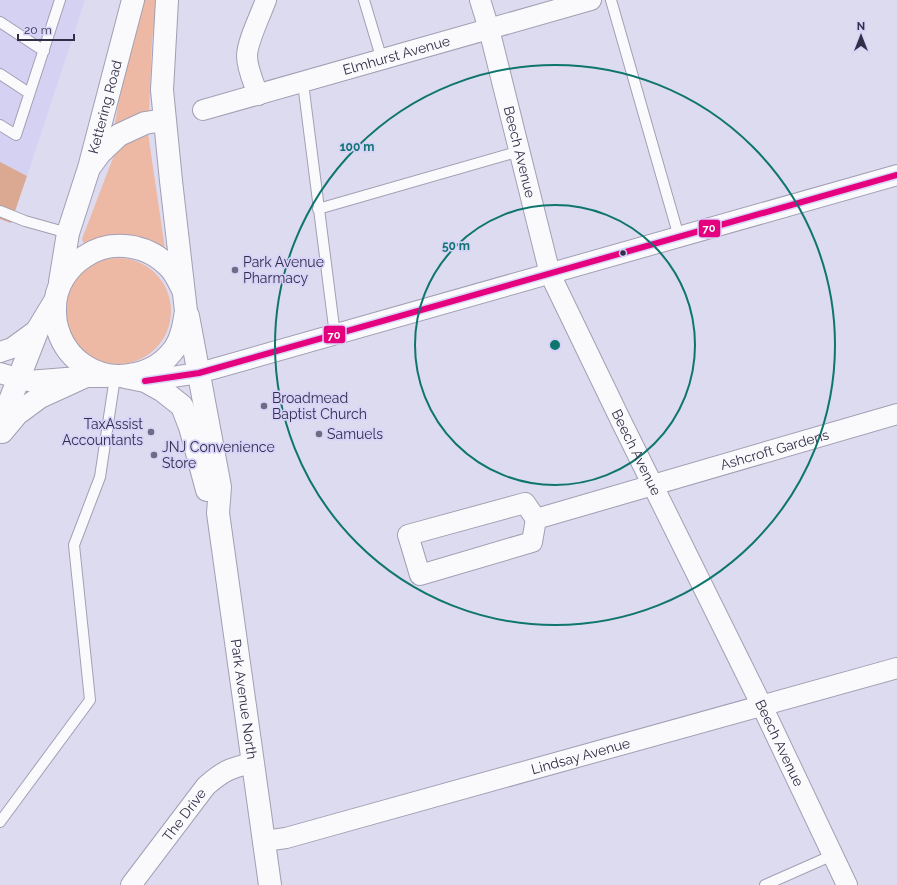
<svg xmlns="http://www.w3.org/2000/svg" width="897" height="885" font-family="Raleway,sans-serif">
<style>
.built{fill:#d5d1f2}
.green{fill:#edb9a5}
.forest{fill:#dba891}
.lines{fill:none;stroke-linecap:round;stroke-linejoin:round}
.lane-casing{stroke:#a29fb3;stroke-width:12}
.street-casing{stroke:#a29fb3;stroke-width:22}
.primary-casing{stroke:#a29fb3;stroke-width:24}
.lane{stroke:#fafafd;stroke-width:10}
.street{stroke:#fafafd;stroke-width:20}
.primary{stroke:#fafafd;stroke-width:22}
.bus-1-casing{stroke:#d7d2f9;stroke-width:9}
.bus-1{stroke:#e5007d;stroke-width:6}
.ring{fill:none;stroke:#0f766e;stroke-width:2}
.bus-dot{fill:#322e47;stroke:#d7d2f9;stroke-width:1.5}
.poi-dot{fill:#6e6b82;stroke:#d7d2f9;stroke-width:1.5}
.labels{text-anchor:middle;stroke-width:3.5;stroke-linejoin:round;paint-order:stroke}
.street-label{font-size:14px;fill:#322e47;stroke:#d7d2f9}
.poi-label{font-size:14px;fill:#322e47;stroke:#d7d2f9;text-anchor:start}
.centre{fill:#0f766e;stroke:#d7d2f9;stroke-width:2}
.ring-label{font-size:12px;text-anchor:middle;font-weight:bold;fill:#0f766e;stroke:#d7d2f9;stroke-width:3.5;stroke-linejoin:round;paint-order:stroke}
.line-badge{stroke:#d7d2f9;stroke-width:1.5}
.badge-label{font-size:11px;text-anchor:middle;font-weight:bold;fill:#fff}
</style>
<rect width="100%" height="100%" fill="#dddbf0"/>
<path class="built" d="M0 0H85L27 176 0 162Z"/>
<path class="green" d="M143 0H157L152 41 149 114 114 128 121 90Z
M148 133 165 249 160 252C129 234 118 227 84 244L82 239 116 150 119 146Z
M65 311a53 53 0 1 1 106 0a53 53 0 1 1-106 0Z"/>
<path class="forest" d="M0 162 27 176 11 223 0 219Z"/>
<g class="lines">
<g class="lane-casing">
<path id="lane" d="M364 0 382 60
M611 0 679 237
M0 22 44 51
M0 74 29 93
M303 83 335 335
M0 125 16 135 60 0
M318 209 520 151
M0 211 25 221 68 233
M0 822 90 700 74 545 100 477 115 377
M765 885 833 855"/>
</g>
<g class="street-casing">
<g id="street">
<path id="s1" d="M480 0 489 29 550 274 621 421 762 706 847 885"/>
<path d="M258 95C254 83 247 69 247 56 247 42 261 14 266 0"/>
<path id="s2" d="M203 110 591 0"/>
<path d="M0 352 12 348 38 329"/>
<path d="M0 373 28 381 79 377"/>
<path d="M145 381 199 373 897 175"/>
<path id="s3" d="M536 519 525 503 408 535 420 575 532 542 536 519 897 414"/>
<path id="s4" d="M264 841 286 838 897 668"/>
<path id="s5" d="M131 885 206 786C223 771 230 768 252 763"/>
</g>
</g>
<g class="primary-casing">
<g id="primary">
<path d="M167 0 162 90 171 181 186 311C184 324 182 337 175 348 165 362 151 371 135 374 98 383 64 360 56 323 55 318 55 313 55 308 55 287 67 268 84 257 111 238 149 244 171 269 176 275 180 284 183 290"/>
<path d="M92 164 100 153 119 135 145 123 164 120"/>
<path id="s6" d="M60 282 68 233 89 168 133 0"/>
<path id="s7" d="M188 316 220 487 218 513 270 885"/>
<path d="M125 377 145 381 163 391 182 406 190 427 207 490"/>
<path d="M0 426 38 329 55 301"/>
<path d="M2 432 17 414 40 397 86 376H106"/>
</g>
</g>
<use href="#lane" class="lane"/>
<use href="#street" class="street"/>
<use href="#primary" class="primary"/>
<g class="bus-1-casing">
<path id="bus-1" d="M145 381 199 373 897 175"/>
</g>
<use href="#bus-1" class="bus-1"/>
</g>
<g class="ring">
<circle cx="555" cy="345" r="140"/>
<circle cx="555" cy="345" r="280"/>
</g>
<circle class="bus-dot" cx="623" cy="253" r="3.5"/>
<g class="poi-dot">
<circle cx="235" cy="270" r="4"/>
<circle cx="264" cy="406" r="4"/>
<circle cx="151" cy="432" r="4"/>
<circle cx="319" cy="434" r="4"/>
<circle cx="154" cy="455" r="4"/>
</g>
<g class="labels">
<g class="street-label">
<text dy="5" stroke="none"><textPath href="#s2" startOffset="201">Elmhurst Avenue</textPath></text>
<text dy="5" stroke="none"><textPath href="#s6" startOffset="181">Kettering Road</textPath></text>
<text dy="5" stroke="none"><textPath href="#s1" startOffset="157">Beech Avenue</textPath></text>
<text dy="5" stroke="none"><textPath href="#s3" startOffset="571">Ashcroft Gardens</textPath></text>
<text dy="5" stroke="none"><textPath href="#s1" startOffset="481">Beech Avenue</textPath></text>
<text dy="5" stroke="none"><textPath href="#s7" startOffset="388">Park Avenue North</textPath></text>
<text dy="5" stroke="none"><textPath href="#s1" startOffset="805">Beech Avenue</textPath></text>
<text dy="5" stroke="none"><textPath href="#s4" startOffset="328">Lindsay Avenue</textPath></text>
<text dy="5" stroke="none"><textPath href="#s5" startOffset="88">The Drive</textPath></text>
</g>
<g class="poi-label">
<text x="243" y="267">Park Avenue<tspan x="243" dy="16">Pharmacy</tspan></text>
<text x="272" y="403">Broadmead<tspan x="272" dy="16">Baptist Church</tspan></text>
<text x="143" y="429" text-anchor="end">TaxAssist<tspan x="143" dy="16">Accountants</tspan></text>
<text x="327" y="439">Samuels</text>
<text x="162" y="452">JNJ Convenience<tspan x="162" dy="16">Store</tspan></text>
</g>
</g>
<circle cx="555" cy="345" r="6" class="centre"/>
<g class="ring-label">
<text x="357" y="151">100 m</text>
<text x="456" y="250">50 m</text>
</g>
<g class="line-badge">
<rect x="698" y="219" width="23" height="19" rx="4" fill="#e5007d"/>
<rect x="323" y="325" width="23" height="19" rx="4" fill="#e5007d"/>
</g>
<g class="badge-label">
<text x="709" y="232">70</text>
<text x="334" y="339">70</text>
</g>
<g transform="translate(861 36)" stroke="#d7d2f9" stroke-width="3" paint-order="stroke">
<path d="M0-3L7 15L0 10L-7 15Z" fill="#322e47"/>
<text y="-6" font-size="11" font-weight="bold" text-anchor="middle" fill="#322e47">N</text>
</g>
<path d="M18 34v6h56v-6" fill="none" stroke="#322e47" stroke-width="2"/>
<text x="24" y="34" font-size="12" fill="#322e47" stroke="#d7d2f9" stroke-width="3" paint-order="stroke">20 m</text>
</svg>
